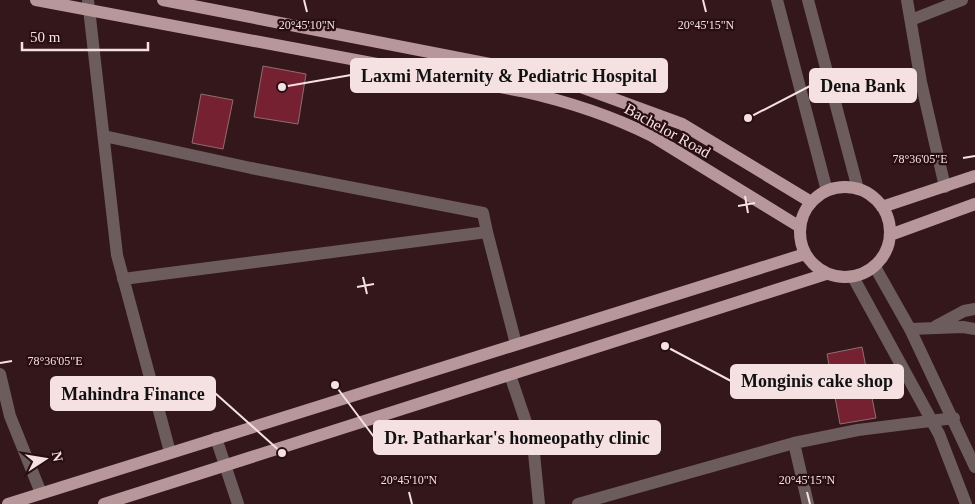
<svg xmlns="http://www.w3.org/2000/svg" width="975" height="504" font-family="'Times New Roman',serif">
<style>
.building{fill:#762132;stroke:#906d70}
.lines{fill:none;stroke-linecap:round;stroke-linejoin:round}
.minor{stroke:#6c5c5d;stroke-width:12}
.major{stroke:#b7979a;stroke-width:12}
.ticks{fill:none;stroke:#f5e1e2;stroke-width:2}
.labels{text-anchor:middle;stroke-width:4.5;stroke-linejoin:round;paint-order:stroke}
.street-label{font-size:16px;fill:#f5e1e2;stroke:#290e11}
.ticks-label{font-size:12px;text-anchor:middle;fill:#f5e1e2;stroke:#290e11;stroke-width:4.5;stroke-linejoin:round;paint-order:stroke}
.leader{fill:none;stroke:#f5e1e2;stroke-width:2}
.callout-dot{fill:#f5e1e2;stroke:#290e11;stroke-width:2}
.callout{fill:#f5e1e2;stroke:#f5e1e2;stroke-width:2}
.callout-label{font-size:18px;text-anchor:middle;font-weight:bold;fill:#111}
</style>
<rect width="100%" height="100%" fill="#33171b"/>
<path class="building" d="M263 66 306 74 298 124 254 117Z
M201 94 233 100 223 149 192 143Z
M862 347 876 418 840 424 827 354Z"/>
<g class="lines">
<path class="minor" d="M88 0 117 255 170 452
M777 0 827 191
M808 0 858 189
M907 0 921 82 945 187
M911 20 962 0
M104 136 251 168 483 213 487 232 123 279
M487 232 516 344
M875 267 910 329 975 467
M853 277 939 434 966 504
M936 326 964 311 975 309
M910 329 963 327 975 329
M0 374 10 416 41 493
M510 375 533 443 539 504
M216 438 238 504
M794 443 808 504
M578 504 794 443 858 430 954 418"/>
<path class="major" d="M36 0 521 91C566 101 610 115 652 136L800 227
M163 0 551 76 682 124 811 202
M800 232a45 45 0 1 1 90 0a45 45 0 1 1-90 0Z
M882 207 975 176
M890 235 975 204
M8 504 805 254
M104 504 826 274"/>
</g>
<path class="ticks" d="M304 0 307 12M703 0 706 12M963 158 975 156M745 196 748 213M738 206 755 203M363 277 367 294M357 287 374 284M0 363 12 361M409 492 412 504M807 492 810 504"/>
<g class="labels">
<g class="street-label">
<text transform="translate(668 130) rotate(29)" y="6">Bachelor Road</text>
</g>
</g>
<g class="ticks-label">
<text x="307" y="29">20°45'10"N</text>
<text x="706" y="29">20°45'15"N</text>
<text x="920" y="163">78°36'05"E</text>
<text x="55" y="365">78°36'05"E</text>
<text x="409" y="484">20°45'10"N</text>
<text x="807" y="484">20°45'15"N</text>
</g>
<path class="leader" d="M282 87L351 75M748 118L810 86M665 346L731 381M282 453L215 393M335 385L374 437"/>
<g class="callout-dot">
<circle cx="282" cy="87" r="5"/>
<circle cx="748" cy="118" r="5"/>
<circle cx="665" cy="346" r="5"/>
<circle cx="282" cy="453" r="5"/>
<circle cx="335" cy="385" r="5"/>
</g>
<g class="callout">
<rect x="351" y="59" width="316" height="33" rx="5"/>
<rect x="810" y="69" width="106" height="33" rx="5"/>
<rect x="731" y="365" width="172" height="33" rx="5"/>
<rect x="51" y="377" width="164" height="33" rx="5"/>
<rect x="374" y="421" width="286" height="33" rx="5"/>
</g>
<g class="callout-label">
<text x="509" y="82">Laxmi Maternity &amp; Pediatric Hospital</text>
<text x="863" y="92">Dena Bank</text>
<text x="817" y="387">Monginis cake shop</text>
<text x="133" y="400">Mahindra Finance</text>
<text x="517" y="444">Dr. Patharkar's homeopathy clinic</text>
</g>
<g transform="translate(45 459) rotate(78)" stroke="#290e11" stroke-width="4" paint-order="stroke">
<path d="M0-4L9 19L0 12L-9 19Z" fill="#f5e1e2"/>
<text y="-8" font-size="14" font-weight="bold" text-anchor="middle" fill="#f5e1e2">N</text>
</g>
<path d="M22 42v8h126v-8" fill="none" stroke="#f5e1e2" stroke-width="2.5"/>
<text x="30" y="42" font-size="15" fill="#f5e1e2" stroke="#290e11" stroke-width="4" paint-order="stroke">50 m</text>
</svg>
